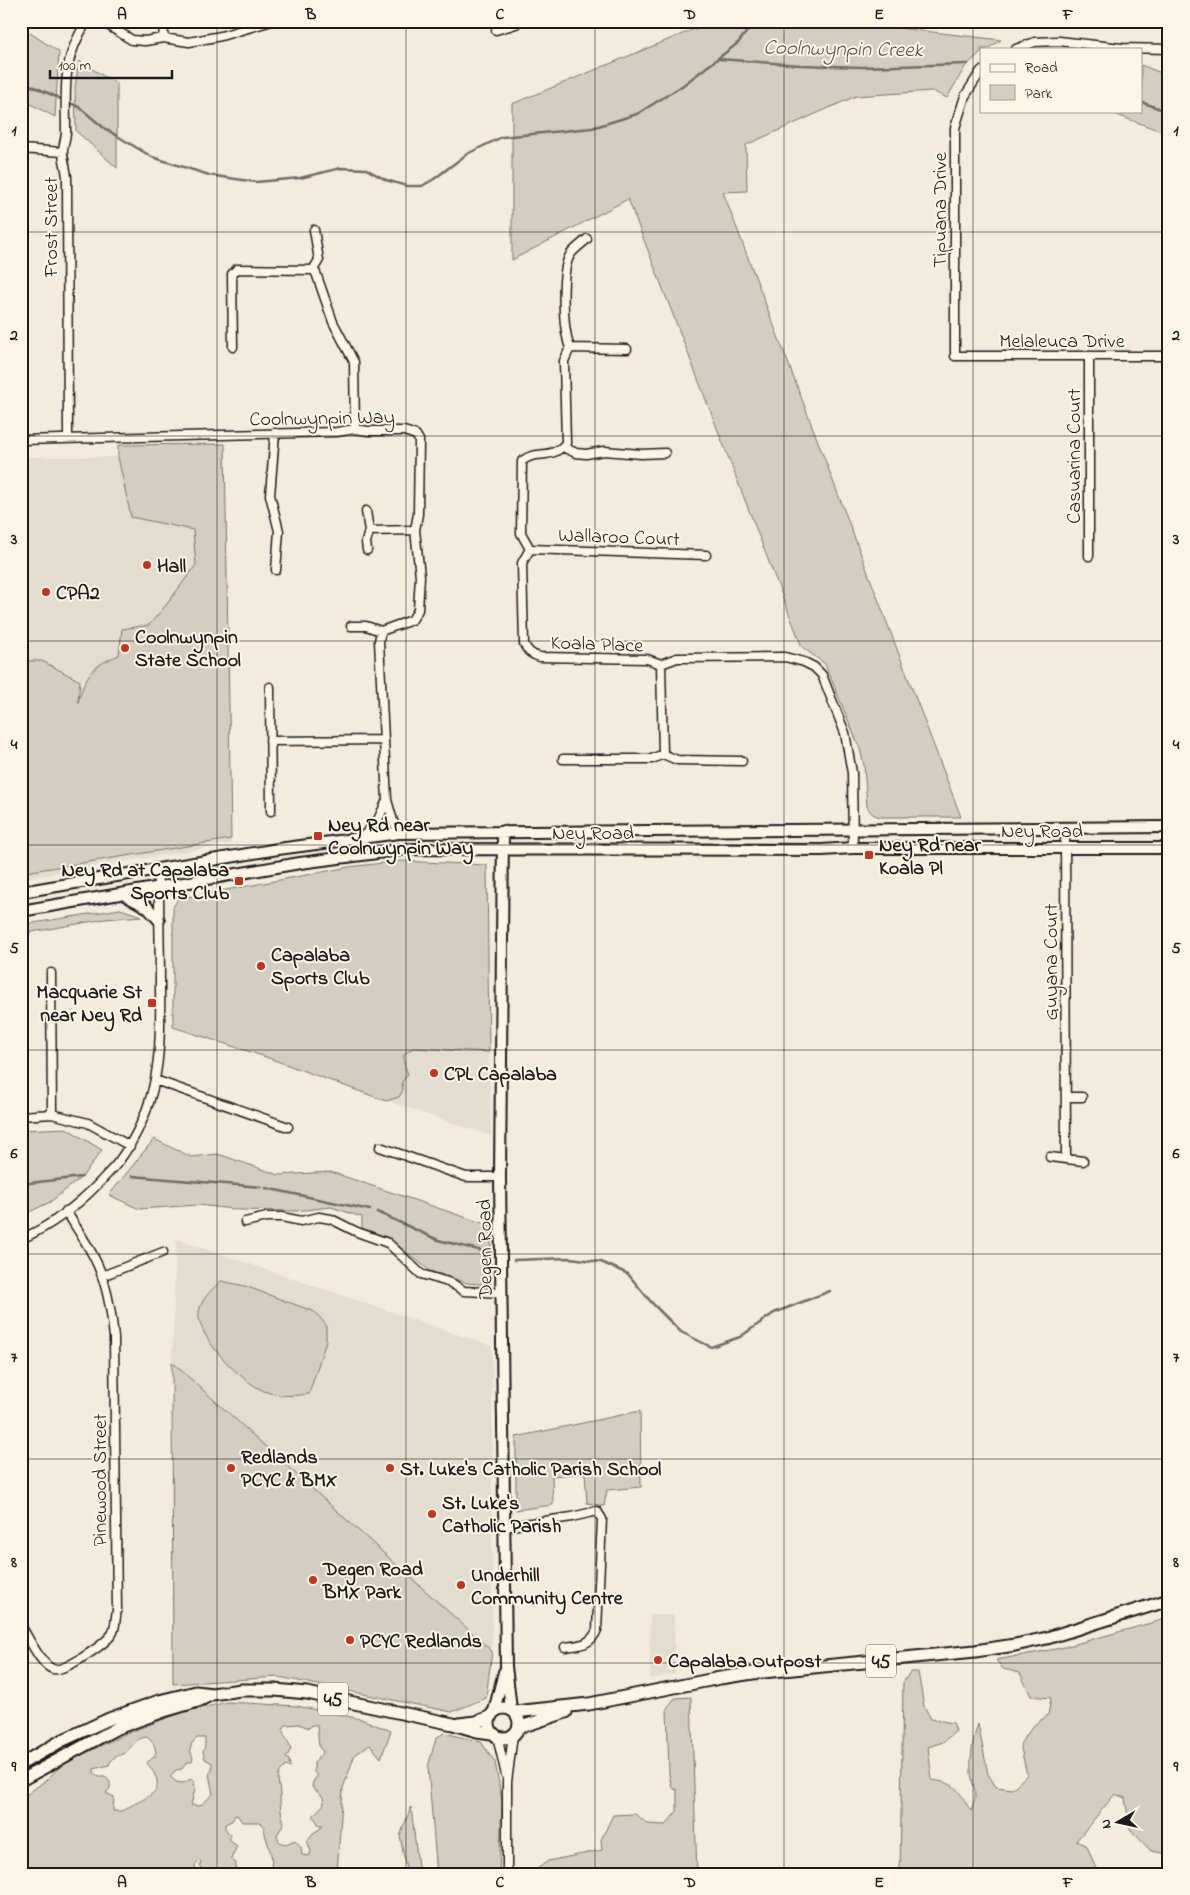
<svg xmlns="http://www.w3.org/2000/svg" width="1190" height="1895" font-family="'Indie Flower',sans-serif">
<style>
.built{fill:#e3ddcf}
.green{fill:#d3cec1;stroke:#78756e;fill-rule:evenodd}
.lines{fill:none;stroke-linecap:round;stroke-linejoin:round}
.stream{stroke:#716e68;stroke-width:2.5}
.street-casing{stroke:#1c1c1c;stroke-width:11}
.secondary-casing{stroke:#1c1c1c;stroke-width:14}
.primary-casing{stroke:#1c1c1c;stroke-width:15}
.street{stroke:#fcf5e5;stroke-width:8}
.secondary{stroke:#fcf5e5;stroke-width:10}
.primary{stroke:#fcf5e5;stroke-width:11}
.grid{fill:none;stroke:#1c1c1c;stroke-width:1;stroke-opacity:0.55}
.poi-dot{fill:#c8321e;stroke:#fcf5e5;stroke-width:2}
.labels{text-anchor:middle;stroke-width:4;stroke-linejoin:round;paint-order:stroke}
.shield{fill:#fcf5e5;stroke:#5f5d58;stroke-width:1}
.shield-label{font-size:19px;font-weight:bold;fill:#1c1c1c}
.street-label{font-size:20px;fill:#1c1c1c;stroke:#fcf5e5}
.poi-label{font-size:20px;font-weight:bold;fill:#1c1c1c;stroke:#fcf5e5;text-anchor:start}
.water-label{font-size:21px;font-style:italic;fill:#55534f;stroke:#fcf5e5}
.neatline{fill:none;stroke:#1c1c1c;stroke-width:2}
.grid-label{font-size:16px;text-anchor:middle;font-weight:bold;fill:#1c1c1c}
</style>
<rect width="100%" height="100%" fill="#f3ecdd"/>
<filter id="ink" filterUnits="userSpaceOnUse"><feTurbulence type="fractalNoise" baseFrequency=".02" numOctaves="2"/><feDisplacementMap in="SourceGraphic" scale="10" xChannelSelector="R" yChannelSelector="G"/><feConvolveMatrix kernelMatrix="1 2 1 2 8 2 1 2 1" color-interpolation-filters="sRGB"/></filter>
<g filter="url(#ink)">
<path class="built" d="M225 444 231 844 21 879V457H118V445Z
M347 1025 489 1052 491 1136 346 1087Z
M176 1239 492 1346V1651L172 1362Z
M650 1615H674L675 1674 650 1679Z"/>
<path class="green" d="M714 21H871L873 25 1001 40 987 49H981V52L965 67 947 98 932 91 856 96 746 145 747 191 723 192 961 817H882C874 816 871 814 867 806L864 765 860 749 825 664 802 647 628 199 512 260V104Z
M21 27 59 52 55 117 21 99Z
M79 61 117 84V168L76 131 75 87Z
M1141 65 1169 76V134L1106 111H1141Z
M225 444 231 839 26 872 21 841V661H42L80 681 78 702C86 674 92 666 119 655L122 629 149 625 167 604 196 565 193 530 131 517 118 457V445Z
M400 861 487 865 489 1052 413 1048 404 1054V1064L408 1074 402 1082 403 1090 399 1097 386 1101 266 1057 173 1027V907L178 899 349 867Z
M120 909 142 916 105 919 21 934V925Z
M66 1128 102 1150 82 1177 50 1202 21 1216V1130Z
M154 1139 191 1157 218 1154 279 1175 331 1172 491 1226V1285L467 1283 430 1271 389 1238 362 1228V1217L331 1207 296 1211 242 1210 198 1205 139 1209 109 1195Z
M221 1281 245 1286 315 1312 326 1325V1341L309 1394C294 1396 278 1397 264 1391 241 1381 203 1343 199 1318 197 1303 211 1290 221 1281Z
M172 1362 492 1651 486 1698 452 1712 279 1677 173 1684Z
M640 1411 641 1487 607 1490 604 1506 587 1503 585 1473 552 1476 553 1505 516 1510V1437Z
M1169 1618V1854L1151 1851 1130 1829 1125 1798 1115 1794 1076 1841 1087 1846 1098 1874H900L903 1683 910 1672H918L924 1706 931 1719 953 1723 956 1731 943 1742 928 1747 932 1780C960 1784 957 1790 971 1811 979 1790 973 1791 971 1772 970 1756 973 1739 978 1724L988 1774 996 1787 1012 1789 1027 1775 1020 1744 1034 1725 1048 1715 1051 1698 1031 1696 1020 1673 1003 1669 996 1660 1061 1648Z
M691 1697 697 1874H530L548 1861 602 1850 601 1840 613 1815 635 1814 648 1824 666 1825 677 1811V1790L672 1788 669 1774 667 1708 675 1698Z
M228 1702 297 1706 361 1719 391 1731 381 1758 370 1745 355 1754 343 1788 337 1874H267C279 1860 264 1841 264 1826L260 1822H242L238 1816 235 1815 232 1821 225 1824V1828L230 1835V1841L237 1846 231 1859 236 1863 235 1870 238 1874H205L200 1866 201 1861 197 1862 195 1866 196 1871 188 1874H21V1799L46 1780 63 1764 127 1733 183 1712ZM299 1724 309 1728 312 1725H317L319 1747 323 1752 314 1763V1772L317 1776 313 1782 312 1787 323 1797 324 1804 313 1816 319 1825H323L320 1829 313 1833 307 1841 311 1851 309 1856 302 1855 301 1847 295 1840 286 1844 279 1842 277 1835 284 1823C281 1814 280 1806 280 1795 280 1783 273 1776 286 1766L290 1768 289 1760 286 1758 291 1749C289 1741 284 1738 283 1729L286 1725ZM147 1737C152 1741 159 1750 154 1757 152 1759 149 1760 147 1763 173 1795 144 1796 122 1811H113L114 1797 106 1793 110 1788V1782L105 1777H99L94 1773V1769L109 1765C114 1753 119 1758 127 1751 134 1744 136 1738 147 1737ZM197 1738H205V1746L203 1752 205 1759 212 1763V1770L209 1774 213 1794 200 1806 191 1805 195 1789 194 1781 191 1779 183 1783 176 1782 170 1776 176 1770 182 1769 187 1762H192L193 1758 190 1750 192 1743Z
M444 1733 481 1742 495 1762 502 1801 499 1874H437L428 1767 436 1738Z
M411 1807 419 1874H403L406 1868 400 1836Z"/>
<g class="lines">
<path class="stream" d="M719 59 800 65 862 67 968 64
M21 81 79 107 104 128 152 157 209 175 256 182 300 178 341 168 366 169 386 180 407 186H422L434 179 467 154 502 137 592 128 637 114 682 86 738 43 755 21
M1141 102 1169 112
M132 1176 261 1187
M21 1184 82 1177
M266 1188 370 1210
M377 1212 438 1240 491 1253
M514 1260 570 1258 601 1262 628 1274 651 1302 681 1332 711 1347 740 1337 774 1313 830 1291"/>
<g class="street-casing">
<path id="street" d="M101 21 132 40 145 41 163 38 189 42 221 36 272 21
M496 30 516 24
M163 38 165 21
M1016 49 1035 42 1059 41 1122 48 1169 49
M981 71 965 96 955 128V356H1169
M21 149 63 152
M587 239C582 244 574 249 570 255 560 273 563 329 570 348L564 361 566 443C551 461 537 449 522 461L521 533 530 549 522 563 524 644C528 652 532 655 540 657L647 659 661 664 677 658 785 657 804 662 814 667 822 675 845 733 852 773 853 848
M313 270 319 260 314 230
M233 347 232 274 237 269 313 270 316 273 333 322 354 362 355 429
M570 348 627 349
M1089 356V556
M275 433 270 495 279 531 276 570
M68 439 67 177C66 168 64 162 63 154 62 149 66 138 66 132 66 86 61 62 87 21
M21 440 337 432 355 429 368 431H404L416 435 419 440 418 514 415 530 420 576 418 610 412 620 381 631 379 641 387 800 393 821 399 833
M563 447 576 453 586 454 604 451 641 454 665 453
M366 511 369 531 366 542 367 550
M369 531 415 530
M530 549 706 555
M351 626H366L381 631
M270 687 271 811
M270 741 383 740
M663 754 677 760 742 761
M563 759H652L663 754 661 664
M1065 828 1066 1158
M362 837 377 822 387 800
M51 973 52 1114
M155 1080 288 1127
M1067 1097H1082
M21 1116 52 1114 88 1123 130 1146
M380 1147 466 1177H500
M1050 1157 1083 1161
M245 1222 267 1217H282L301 1221 319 1217 331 1219 357 1232 388 1243 421 1274 451 1283 464 1291 502 1293
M21 1239C51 1226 79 1204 101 1181 107 1174 114 1168 119 1161 160 1105 161 1053 160 987 160 954 159 921 159 888L156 871
M102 1276 163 1252
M21 1450H22
M504 1527 572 1517 597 1511 602 1519 597 1630C591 1645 580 1645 565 1647
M21 1626C28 1636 41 1666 53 1669 65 1672 105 1644 112 1634 116 1628 115 1618 117 1611L114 1338C112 1317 109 1296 102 1276 94 1253 79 1232 66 1211
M497 1736 506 1775
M507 1874V1782L513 1735"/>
</g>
<g class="secondary-casing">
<path id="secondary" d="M503 831 500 1177 506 1666 511 1709
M21 892 278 849 399 833 1169 827
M123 894 147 907 159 920
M21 911 300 863 408 849 822 850 853 848H1169
M494 1711 504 1672"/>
</g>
<g class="primary-casing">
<path id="primary" d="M489 1723a15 15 0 1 1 30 0a15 15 0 1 1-30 0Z
M515 1712 589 1704 720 1678 753 1673 975 1651 1015 1645 1047 1638 1169 1600
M459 1724 476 1722 490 1717
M518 1728 566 1712
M21 1764 61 1741 109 1719 159 1701 196 1692 212 1694 241 1690H275L307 1693 453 1724 477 1731 492 1733
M21 1780 117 1728 164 1711 198 1701 212 1694"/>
</g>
<use href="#street" class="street"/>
<use href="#secondary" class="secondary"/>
<use href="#primary" class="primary"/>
</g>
</g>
<path class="grid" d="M217 21V1874M406 21V1874M595 21V1874M784 21V1874M973 21V1874M21 232H1169M21 436H1169M21 641H1169M21 845H1169M21 1050H1169M21 1254H1169M21 1459H1169M21 1663H1169"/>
<g class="poi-dot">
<circle cx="147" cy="565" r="5"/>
<circle cx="46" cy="592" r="5"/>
<circle cx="125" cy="648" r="5"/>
<rect x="313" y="831" width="10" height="10" rx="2.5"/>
<rect x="864" y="850" width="10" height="10" rx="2.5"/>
<rect x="234" y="876" width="10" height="10" rx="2.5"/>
<circle cx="261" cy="966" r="5"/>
<rect x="147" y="998" width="10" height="10" rx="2.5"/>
<circle cx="434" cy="1073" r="5"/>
<circle cx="231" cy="1468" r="5"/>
<circle cx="390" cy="1468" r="5"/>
<circle cx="432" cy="1514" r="5"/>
<circle cx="313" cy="1580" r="5"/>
<circle cx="461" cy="1585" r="5"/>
<circle cx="350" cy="1640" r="5"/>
<circle cx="658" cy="1660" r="5"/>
</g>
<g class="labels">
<g class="shield">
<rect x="866" y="1644.5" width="30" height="33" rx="4"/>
<rect x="318" y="1682.5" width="30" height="33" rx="4"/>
</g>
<g class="shield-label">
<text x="881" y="1668">45</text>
<text x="333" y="1706">45</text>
</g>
<g class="street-label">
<text transform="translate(939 210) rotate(-90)" y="7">Tipuana Drive</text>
<text transform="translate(50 227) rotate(-90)" y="7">Frost Street</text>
<text x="1062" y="347">Melaleuca Drive</text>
<text transform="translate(322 417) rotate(-1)" y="7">Coolnwynpin Way</text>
<text transform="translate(1073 456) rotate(-90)" y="7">Casuarina Court</text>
<text transform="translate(619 536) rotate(2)" y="7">Wallaroo Court</text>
<text transform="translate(597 643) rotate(2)" y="7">Koala Place</text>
<text x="1042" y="837">Ney Road</text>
<text x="593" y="839">Ney Road</text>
<text transform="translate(1050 962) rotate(-90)" y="7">Guyana Court</text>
<text transform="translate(484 1249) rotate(-91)" y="7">Degen Road</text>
<text transform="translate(99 1480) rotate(-90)" y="7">Pinewood Street</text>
</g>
<g class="poi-label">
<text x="157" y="572">Hall</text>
<text x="56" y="599">CPA2</text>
<text x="135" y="643">Coolnwynpin<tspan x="135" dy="23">State School</tspan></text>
<text x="328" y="831">Ney Rd near<tspan x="328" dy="23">Coolnwynpin Way</tspan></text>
<text x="879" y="851">Ney Rd near<tspan x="879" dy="23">Koala Pl</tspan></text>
<text x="229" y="876" text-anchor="end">Ney Rd at Capalaba<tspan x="229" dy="23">Sports Club</tspan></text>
<text x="271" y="961">Capalaba<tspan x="271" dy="23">Sports Club</tspan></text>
<text x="142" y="998" text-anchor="end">Macquarie St<tspan x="142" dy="23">near Ney Rd</tspan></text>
<text x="444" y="1080">CPL Capalaba</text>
<text x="241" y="1463">Redlands<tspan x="241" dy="23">PCYC &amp; BMX</tspan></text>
<text x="400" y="1475">St. Luke's Catholic Parish School</text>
<text x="442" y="1509">St. Luke's<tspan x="442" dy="23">Catholic Parish</tspan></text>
<text x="323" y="1575">Degen Road<tspan x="323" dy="23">BMX Park</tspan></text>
<text x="471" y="1581">Underhill<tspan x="471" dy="23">Community Centre</tspan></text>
<text x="360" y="1647">PCYC Redlands</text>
<text x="668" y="1667">Capalaba Outpost</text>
</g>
<g class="water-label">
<text transform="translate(843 48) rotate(1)" y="7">Coolnwynpin Creek</text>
</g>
</g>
<rect width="1190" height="1895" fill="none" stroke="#fcf5e5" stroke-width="55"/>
<rect x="980" y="48" width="162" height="65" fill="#fcf5e5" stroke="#a29e95"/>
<rect x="990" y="64" width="25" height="8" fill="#fcf5e5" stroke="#a29e95"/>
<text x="1025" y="72" font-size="15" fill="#1c1c1c">Road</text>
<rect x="990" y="85" width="25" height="15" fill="#d3cec1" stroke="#a29e95"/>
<text x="1025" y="98" font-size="15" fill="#1c1c1c">Park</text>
<g transform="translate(1118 1822) rotate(261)" stroke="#fcf5e5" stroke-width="4" paint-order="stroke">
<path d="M0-4L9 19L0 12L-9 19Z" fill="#1c1c1c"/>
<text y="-8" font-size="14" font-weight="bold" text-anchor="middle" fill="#1c1c1c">N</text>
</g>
<path d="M50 70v8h122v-8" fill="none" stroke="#1c1c1c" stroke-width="2.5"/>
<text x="58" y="70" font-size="15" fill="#1c1c1c" stroke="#fcf5e5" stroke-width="4" paint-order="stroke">100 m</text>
<rect x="28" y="28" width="1134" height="1840" class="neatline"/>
<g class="grid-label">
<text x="122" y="19">A</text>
<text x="311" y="19">B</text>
<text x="500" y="19">C</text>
<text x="690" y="19">D</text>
<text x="879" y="19">E</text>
<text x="1068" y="19">F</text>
<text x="14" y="135">1</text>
<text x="1176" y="135">1</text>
<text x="14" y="340">2</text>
<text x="1176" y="340">2</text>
<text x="14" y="544">3</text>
<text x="1176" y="544">3</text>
<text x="14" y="749">4</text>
<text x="1176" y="749">4</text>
<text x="14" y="953">5</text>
<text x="1176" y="953">5</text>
<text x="14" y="1158">6</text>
<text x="1176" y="1158">6</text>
<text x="14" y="1362">7</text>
<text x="1176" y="1362">7</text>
<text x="14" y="1567">8</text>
<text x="1176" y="1567">8</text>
<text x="14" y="1771">9</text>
<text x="1176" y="1771">9</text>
<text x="122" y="1887">A</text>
<text x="311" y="1887">B</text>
<text x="500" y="1887">C</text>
<text x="690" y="1887">D</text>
<text x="879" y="1887">E</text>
<text x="1068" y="1887">F</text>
</g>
</svg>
